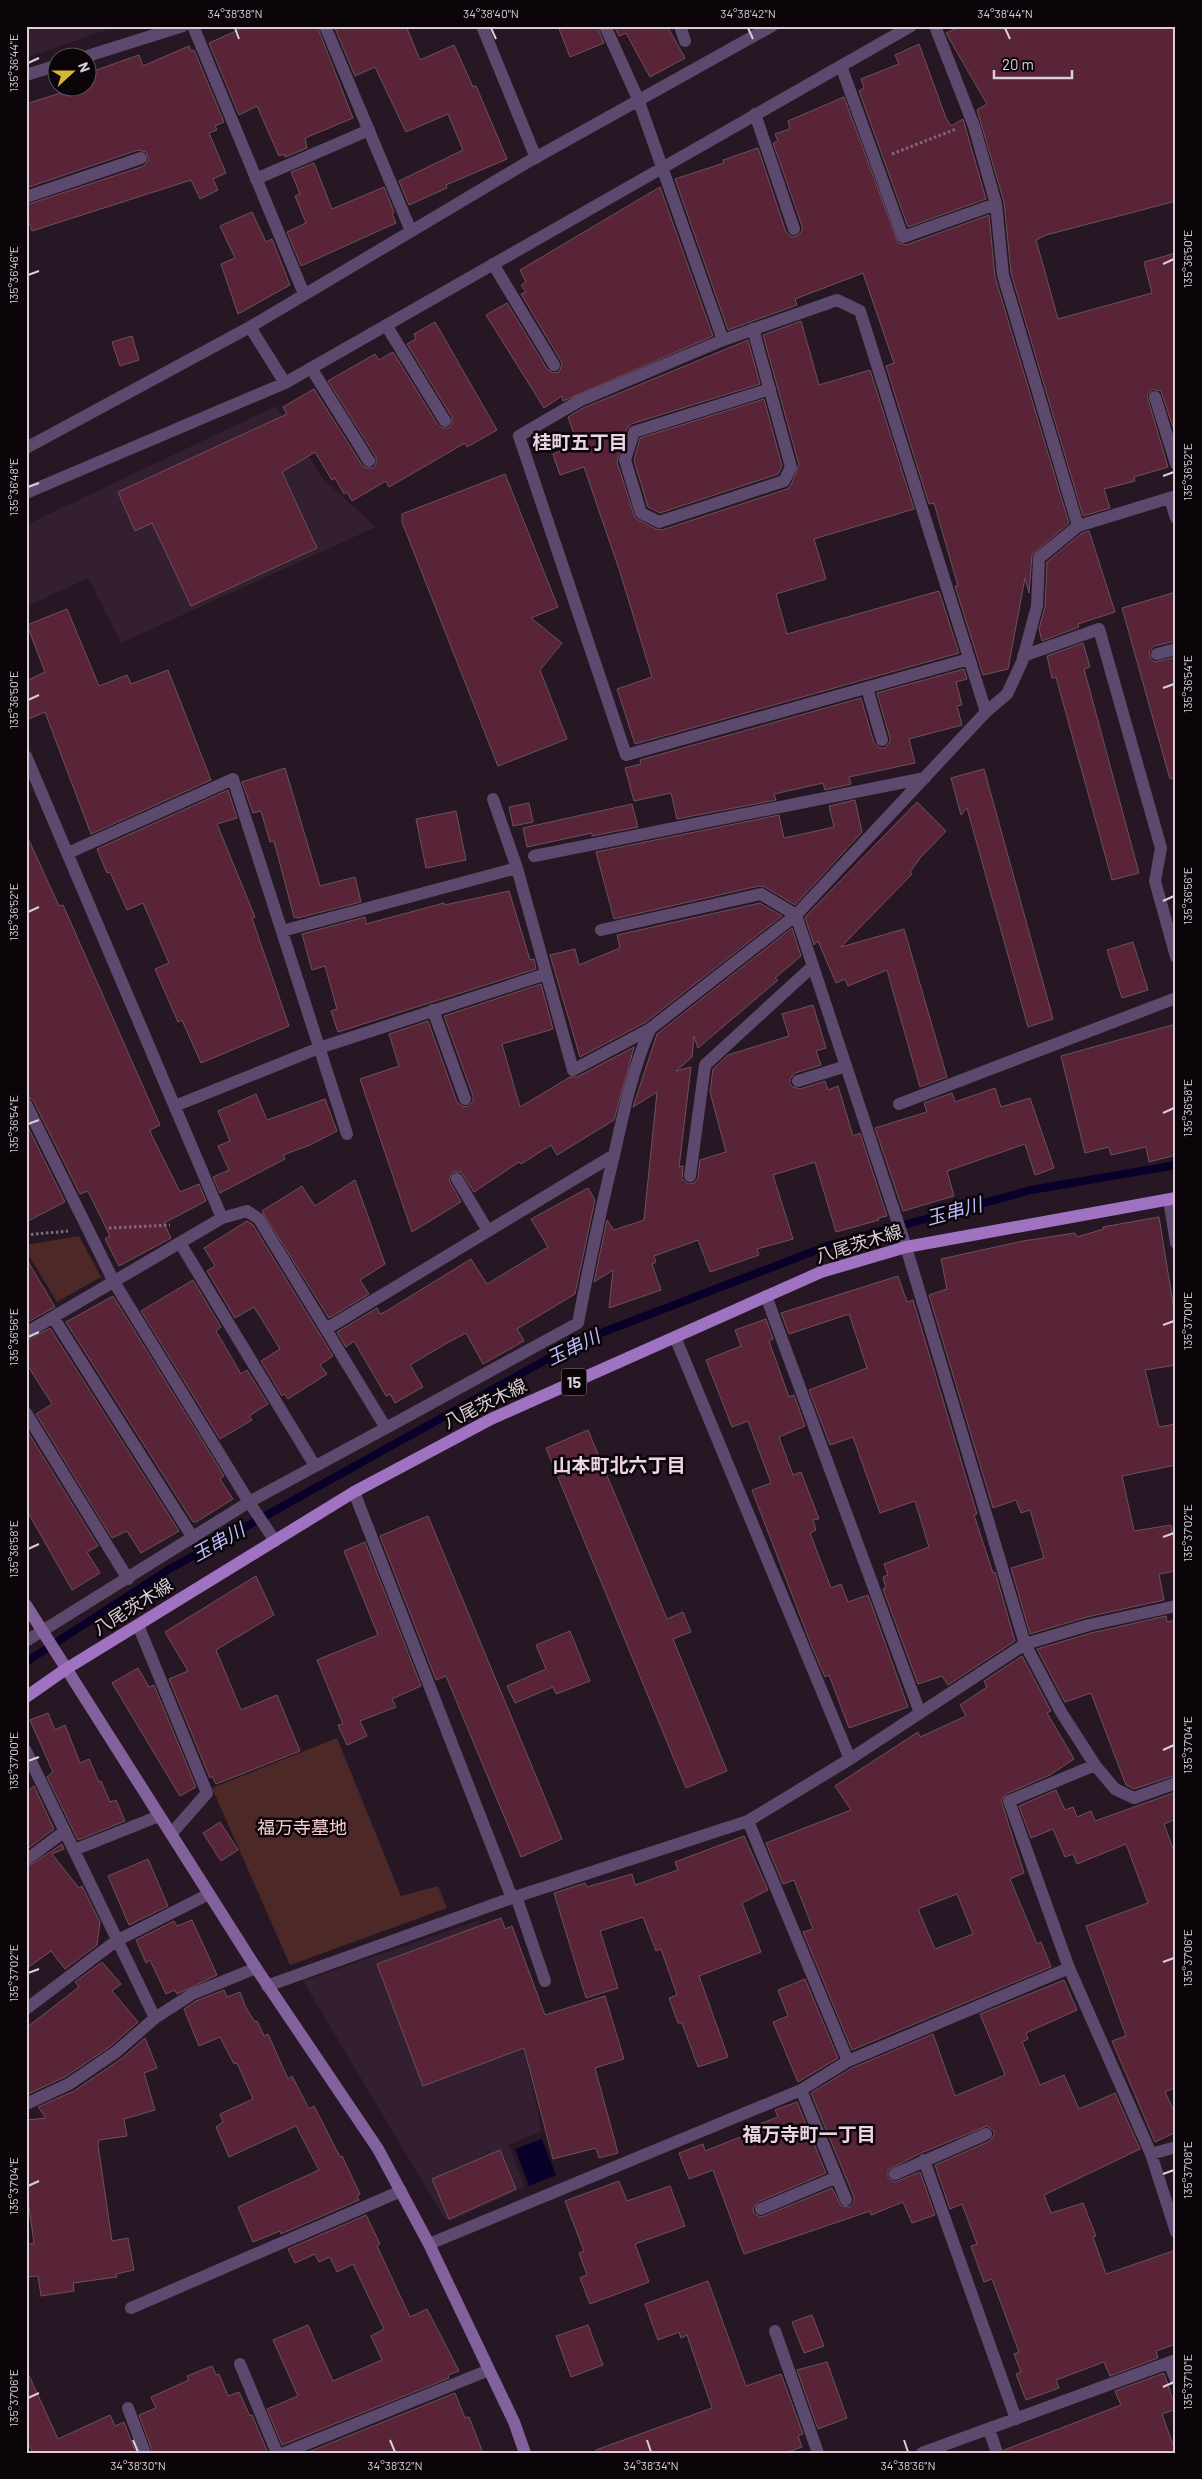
<svg xmlns="http://www.w3.org/2000/svg" width="1202" height="2479" font-family="Barlow,'Noto Sans JP',sans-serif">
<style>
.built{fill:#331f2f}
.green{fill:#4c2927}
.water{fill:#080028}
.lines{fill:none;stroke-linecap:round;stroke-linejoin:round}
.stream{stroke:#080028;stroke-width:8}
.building{fill:#592338;stroke:#6b535a;fill-rule:evenodd}
.path{stroke:#7b6d78;stroke-width:3;stroke-dasharray:2.5 2.5;stroke-linecap:butt}
.lane{stroke:#5e496e;stroke-width:12}
.street{stroke:#5e496e;stroke-width:12}
.secondary{stroke:#82619d;stroke-width:12}
.primary{stroke:#9f73c1;stroke-width:12}
.ticks{fill:none;stroke:#d9cdd6;stroke-width:2}
.labels{text-anchor:middle;stroke-width:5;stroke-linejoin:round;paint-order:stroke}
.shield{fill:#0b050a;stroke:#9b9199;stroke-width:1}
.shield-label{font-size:16px;font-weight:bold;fill:#d9cdd6}
.street-label{font-size:18px;fill:#d9cdd6;stroke:#0b050a}
.park-label{font-size:18px;fill:#f7cfcd;stroke:#0b050a}
.neighbourhood-label{font-size:19px;font-weight:bold;fill:#ebd4e6;stroke:#0b050a}
.water-label{font-size:19px;font-style:italic;fill:#bcbbfc;stroke:#0b050a}
.neatline{fill:none;stroke:#d9cdd6;stroke-width:2}
.ticks-label{font-size:12px;text-anchor:middle;fill:#d9cdd6}
</style>
<rect width="100%" height="100%" fill="#271724"/>
<path class="built" d="M26 26H117L26 58Z
M276 406 324 480 376 527 121 643 88 578 26 607V525Z
M479 1920 517 2019 542 2131 509 2145 525 2187 451 2221 445 2219 303 1981Z"/>
<path class="green" d="M79 1236 101 1277 57 1302 26 1251V1245Z
M337 1738 401 1896 438 1886 447 1908 290 1965 212 1788Z"/>
<path class="water" d="M542 2139 556 2175 529 2186 515 2149Z"/>
<g class="lines">
<path class="stream" d="M26 1662 168 1570 580 1341 830 1245 1031 1190 1176 1165"/>
</g>
<path class="building" d="M247 26H317L353 118 305 138 307 148 285 157 284 154 279 156 257 106 239 115 209 43Z
M334 26H406L420 60 454 45 473 87 476 86 507 159 446 185 447 188 409 205 399 181 463 150 448 114 406 132 375 67 355 76Z
M558 26H597L604 43 570 57Z
M614 26H667L685 58 650 77 626 33 619 36Z
M961 26H1176V201L1046 235 1036 240 1058 319 1152 293 1144 262 1176 253V436L1161 391 1152 389 1147 396 1168 467 1134 477 1135 481 1104 489 1110 508 1083 516 1011 273 1004 202 977 110 987 104 946 33Z
M919 44 946 118 951 126 963 119 986 199 908 227 859 91 864 88 861 79 899 64 895 55Z
M189 46 191 51 194 50 224 122 215 126 217 130 209 133 226 173 213 179 218 190 200 199 191 180 32 231 26 215V205L144 166 149 159 146 152 138 150 26 188V104L76 88H88V73L139 55 143 66Z
M844 97 898 243 906 245 989 215 995 277 1069 523 1032 555 1029 593 1025 578 1008 669 983 675 955 586H958L934 503 929 504 886 366 894 363 863 273 795 299 797 305 728 330 675 179 724 163 723 160 758 148 786 232 792 237 797 236 802 231V226L773 143 778 141 775 134 790 129 788 121Z
M314 163 332 209 384 187 394 212 392 213 396 223 301 266 287 232 306 223 295 196 300 194 291 172Z
M660 187 713 336 563 401 562 396 544 408 486 315 507 303 547 369 554 373 559 372 562 365 561 361 521 294 526 292 521 285 526 282 520 270Z
M252 212 266 242 272 239 290 285 238 314 221 264 235 258 220 226Z
M801 321 819 385 870 370 914 509 814 539 826 579 776 594 787 634 939 591 959 653 635 744 617 689 652 677 620 572 584 467 560 475 553 454 578 445 568 417 583 408 748 340 760 384 631 424 626 430 617 462 635 518 656 529 662 530 787 489 791 485 799 465 763 335Z
M435 322 497 430 467 447 465 443 389 487 386 481 352 501 347 492 344 494 335 478 332 480 315 452 282 472 317 548 191 606 152 523 135 531 118 492 287 414 283 407 314 389 362 465 366 468H373L376 464V457L328 381 375 354 379 360 393 352 438 425 442 428H449L452 424V417L407 344 416 339 414 334Z
M132 336 139 360 120 366 112 342Z
M764 399 782 466 778 474 660 513 648 507 634 460 640 438Z
M505 474 558 607 531 618 562 643 540 670 567 739 498 766 402 522V514Z
M1089 531 1115 612 1078 624 1079 627 1042 641 1039 629 1045 607 1047 562 1082 533Z
M1176 592V641L1154 646 1149 652 1151 659 1155 662 1176 657V778L1170 779 1122 608Z
M67 609 99 686 127 675 131 684 168 670 211 780 91 834 45 712 26 720V681L45 672 27 625Z
M1083 643 1090 667 1084 669 1139 873 1112 880 1056 677 1052 678 1047 656Z
M964 669 967 679 956 682 962 705 957 706 962 725 909 739 915 763 849 777 851 784 825 790 823 783 774 794 776 800 677 819 671 793 634 801 625 768 641 764 640 760 861 698 874 743 880 748H885L890 742V738L877 693Z
M285 768 320 886 355 877 361 902 298 918 294 917 274 841 270 842 261 811 253 813 242 782Z
M984 769 1053 1019 1028 1027 967 808 961 815 951 778Z
M228 790 237 818 217 824 255 917 252 918 289 1026 201 1063 182 1020 178 1022 155 969 169 963 143 903 127 910 110 872 107 873 97 849Z
M855 800 862 832 795 905 765 887 759 886 614 919 596 852 779 815 784 838 789 837 834 827 829 806Z
M917 802 946 831 920 858 910 872 912 874 841 947 904 929 947 1077 920 1087 887 970 848 986 845 979 836 983 818 941 814 945 805 917Z
M529 803 533 822 513 826 509 807Z
M632 804 638 827 592 836V833L527 847 523 828Z
M456 811 466 860 426 868 416 819Z
M26 834 59 906 63 905 160 1125 150 1130 152 1136 180 1192 199 1184 206 1201 164 1223 171 1238 119 1266 105 1239 110 1236 90 1195 87 1191 80 1194 33 1100 26 1096Z
M509 891 530 960 534 959 536 969 338 1032 331 1011 337 1009 325 966 312 970 302 934 365 917 366 924 444 903 445 905Z
M760 903 782 916 646 1022 580 1057 550 955 575 949 579 965 620 948 617 935Z
M792 928 801 956 775 978 778 980 698 1048 694 1036 692 1057 676 1071 691 1067 679 1167 683 1166 682 1179 688 1184 694 1183 698 1178 700 1160 726 1152 710 1092 713 1069 728 1055 789 1036 782 1014 813 1005 826 1048 816 1051 821 1065 795 1073 790 1079V1084L793 1087 800 1089 825 1081 828 1090 838 1086 853 1136 860 1133 887 1216 878 1218 879 1220 836 1232 815 1162 773 1175 793 1239 757 1249 759 1255 710 1272 698 1240 654 1256 656 1262 652 1264 661 1290 609 1308 613 1270 594 1282 607 1220 614 1230 644 1220 657 1092 633 1107 657 1034Z
M1133 942 1148 990 1122 998 1107 950Z
M541 984 553 1029 502 1044 520 1107 570 1077H577L634 1047 614 1120 557 1155 551 1145 521 1164 519 1162 474 1192 461 1172H453L449 1180 461 1202 412 1232 360 1079 399 1066 389 1034 428 1021 457 1102 463 1107 468 1106 473 1101V1096L444 1016Z
M1176 1024V1155L1149 1162 1146 1147 1111 1155 1109 1147 1085 1153 1061 1056Z
M995 1088 1001 1107 1030 1098 1054 1168 1035 1175 1025 1144 947 1171 954 1196 903 1211 875 1128 927 1112 924 1103 952 1093 955 1102Z
M256 1094 267 1120 325 1099 337 1131 310 1145 283 1155 285 1159 220 1193 213 1177 229 1170 218 1146 230 1141 218 1111Z
M26 1123 65 1202 26 1222Z
M355 1180 385 1264 360 1280 369 1294 329 1318 262 1211 302 1186 315 1206Z
M588 1188 595 1200 575 1294 517 1329 524 1341 483 1364 466 1333 447 1343 410 1365 423 1387 395 1403 390 1394 386 1396 354 1341 346 1347 337 1332 377 1308 380 1314 385 1312 471 1259 487 1284 548 1247 531 1219Z
M1159 1217 1176 1322V1365L1145 1370 1159 1427 1176 1424V1465L1122 1476 1134 1531 1171 1525 1176 1553V1571L1159 1574 1164 1600 1087 1617 1030 1634 1011 1568 1044 1558 1030 1510 1021 1513 1016 1500 993 1508 929 1295 947 1289 941 1259 1023 1241 1075 1233 1077 1237 1104 1229 1103 1227Z
M247 1221 253 1225 333 1356 320 1365 327 1374 288 1399 284 1394 282 1396 261 1361 280 1349 254 1307 235 1318 207 1271 215 1266 204 1248Z
M26 1258 55 1307 26 1323Z
M898 1276 907 1302 913 1300 977 1514 974 1515 993 1573 995 1572 1015 1641 948 1685 942 1676 918 1684 883 1589 886 1588 883 1577 888 1575 884 1564 929 1547 915 1501 880 1513 853 1437 830 1445 809 1390 867 1368 849 1314 789 1334 781 1313Z
M193 1280 221 1327 216 1331 241 1374 247 1370 268 1404 249 1416 252 1420 220 1439 141 1311Z
M113 1296 224 1476 220 1479 233 1499 196 1522H193L66 1322Z
M766 1319 773 1339 769 1341 789 1397 794 1395 805 1426 779 1437 793 1475 801 1472 819 1519 813 1520 816 1530 810 1533 831 1588 841 1584 848 1602 868 1595 908 1707 849 1728 829 1675 825 1677 812 1647 752 1490 771 1483 748 1421 732 1427 706 1360 741 1346 735 1330Z
M50 1328 179 1531 141 1553 127 1531 112 1538 36 1414 52 1404 26 1363V1341Z
M26 1429 98 1546 87 1552 100 1573 72 1590 26 1509Z
M588 1430 667 1619 683 1612 691 1632 673 1639 727 1771 686 1788 546 1448Z
M428 1516 562 1839 521 1857 446 1676 436 1680 380 1536Z
M365 1542 421 1686 392 1699 396 1707 360 1721 367 1736 347 1745 338 1725 343 1724 317 1660 378 1635 344 1551Z
M256 1576 274 1615 216 1650 241 1710 277 1695 300 1751 216 1784 212 1776 210 1778 169 1679 188 1671 165 1632Z
M1166 1616 1167 1622 1176 1620V1775L1134 1789 1126 1785 1091 1693 1065 1702 1037 1649 1091 1633Z
M570 1631 590 1681 556 1694 553 1687 515 1703 507 1686 546 1669 536 1645Z
M1022 1656 1051 1711 1047 1713 1074 1759 1050 1775 1006 1794 1001 1800 1024 1873 1010 1879 1037 1944 1041 1942 1051 1967 852 2050 803 1932 813 1929 794 1880 783 1884 766 1843 851 1810 835 1786 918 1732 920 1737 966 1716 960 1705 987 1687 984 1681ZM957 1894 973 1934 935 1949 918 1909Z
M138 1668 149 1687 154 1685 196 1787 180 1796 112 1683Z
M48 1713 55 1730 65 1725 80 1763 89 1759 99 1782 101 1781 110 1802 116 1800 125 1821 78 1840 47 1777 53 1772 30 1720Z
M34 1786 54 1829 26 1850V1792Z
M1056 1790 1065 1810 1073 1807 1077 1817 1091 1811 1095 1821 1176 1792V1819L1164 1824 1176 1857V2087L1165 2092 1176 2115V2132L1155 2142 1112 2041 1126 2036 1086 1926 1148 1903 1126 1844 1077 1864 1073 1854 1065 1857 1053 1829 1031 1838 1019 1806Z
M220 1822 238 1850 221 1861 203 1833Z
M744 1836 768 1890 742 1903 761 1952 699 1976 728 2057 698 2067 682 2023H678L669 1998 677 1995 661 1949 656 1951 643 1917 600 1931 618 1988 586 1998 554 1893 585 1883 587 1887 632 1874 635 1885 678 1870 675 1862Z
M62 1844 64 1849 52 1854 79 1888 82 1886 100 1922 97 1945 65 1969 51 1951 26 1969V1868Z
M148 1859 168 1906 129 1925 108 1876Z
M501 1918 505 1929 512 1926 545 2015 605 1996 624 2059 595 2068 618 2153 599 2158 596 2148 553 2159 524 2048 423 2086 377 1964Z
M192 1920 217 1975 177 1994 175 1990 166 1994 150 1960 146 1963 136 1940 174 1921 177 1926Z
M102 1962 121 1984 112 1991 138 2022 111 2046 65 2077 28 2094 26 2028 79 1987 75 1982Z
M805 1979 838 2058 798 2082 773 2022 788 2016 778 1990Z
M1064 1980 1077 2010 1026 2033 1028 2039 1022 2042 1040 2085 1064 2075 1079 2109 1115 2093 1140 2149 1044 2195 1051 2213 1083 2203 1096 2236 1093 2237 1106 2274 1176 2250V2344L1156 2351 1158 2358 1110 2376 1104 2362 1056 2380 1059 2388 1026 2400 1016 2374 1021 2372 1014 2354 1019 2352 992 2279 984 2282 971 2246 977 2244 962 2204 950 2209 935 2165 990 2141 994 2135V2131L987 2126 921 2153 888 2170V2178L895 2182 920 2172 935 2215 912 2223 903 2202 871 2215 870 2211 744 2254 713 2170 689 2179 679 2153 703 2144 705 2151 748 2134 746 2129 778 2117 775 2110 797 2102 826 2173 758 2202 753 2208 754 2213 760 2217 764 2216 832 2188 841 2206 850 2207 854 2202V2197L811 2093 852 2068 933 2034 955 2096 1005 2075 980 2014Z
M224 1990 227 1997 240 1992 246 2008 255 2022 257 2021 264 2036 268 2034 288 2079 292 2076 309 2109 314 2106 340 2157 342 2156 360 2194 357 2196 359 2200 281 2234 280 2231 253 2242 238 2207 319 2170 296 2126 229 2157 216 2127 223 2122 220 2114 253 2099 237 2063 234 2064 220 2037 199 2046 184 2009 196 2001Z
M145 2038 157 2068 144 2073 155 2110 124 2119 127 2136 99 2140 98 2145 112 2241 128 2238 134 2270 116 2274 117 2277 73 2283 74 2291 41 2296 38 2276 26 2277V2245L34 2243 26 2186V2120L46 2118 38 2107 74 2091 121 2059Z
M500 2150 516 2189 449 2219 432 2179Z
M619 2181 627 2201 670 2186 685 2226 635 2244 649 2282 590 2304 580 2278 587 2275 579 2253 584 2251 565 2201Z
M366 2215 380 2244 377 2246 410 2317 427 2309 459 2371 448 2375 449 2378 282 2445 267 2409 298 2396 273 2340 308 2325 333 2381 382 2360 371 2336 384 2329 353 2264 337 2272 330 2257 319 2262 315 2254 295 2263 288 2249Z
M708 2281 746 2386 781 2374 803 2434 798 2436 802 2447 785 2453H596V2450L712 2408 687 2335 681 2338 679 2332 658 2340 645 2304Z
M812 2315 824 2346 804 2353 792 2322Z
M588 2325 603 2365 571 2377 556 2336Z
M827 2362 847 2418 818 2429 797 2370Z
M212 2366 216 2375 219 2374 228 2396 239 2392 250 2416 252 2415 268 2453H153L139 2415 156 2408 151 2397 189 2380 187 2376Z
M26 2369 58 2439 110 2415 115 2426 124 2422 136 2453H28L32 2451 26 2438Z
M1164 2373 1176 2409 1162 2414 1176 2453H1005L1004 2450 1121 2405 1115 2391Z
M455 2393 465 2418 469 2417 483 2453H306Z"/>
<g class="lines">
<path class="path" d="M892 154 956 129
M109 1228 170 1225
M26 1235 68 1231"/>
<path class="lane" d="M482 26 536 158
M680 26 685 41
M755 114 794 229
M256 179 369 130
M26 197 141 158
M493 264 554 365
M386 325 445 421
M753 329 791 467 784 481 659 522 641 513 625 460 634 432 770 389
M311 368 369 461
M1155 397 1176 464
M1157 654 1176 649
M867 688 882 740
M601 930 761 894 796 915
M433 1010 465 1099
M573 1070 650 1029
M798 1081 846 1066
M899 1104 1176 998
M690 1176 705 1065 813 966
M457 1179 488 1231
M249 1502 275 1541
M516 1896 545 1981"/>
<path class="street" d="M193 26 304 294
M325 26 411 231
M605 26 638 99 723 340 837 300 860 311 986 712
M935 26 974 126 996 204 1003 275 1078 526
M81 58 183 26
M841 66 903 237 996 204
M26 75 58 65
M250 327 285 383
M723 340 579 401 519 436 626 755 969 659
M26 448 250 327 526 163 772 26
M26 493 285 383 911 26
M1170 499 1176 518
M1023 656 1099 629 1161 848 1155 881 1176 957
M26 756 222 1218 26 1333
M493 799 517 868 573 1070
M68 853 233 779 347 1134
M534 856 925 778
M796 915 906 1247 1025 1644 1061 1712 1095 1765
M282 931 517 868
M26 1104 114 1282 249 1502
M175 1106 319 1048 546 974
M1169 1200 1176 1243
M222 1218 247 1211 259 1219 386 1428 578 1323C589 1265 601 1208 615 1151 624 1110 633 1068 650 1029L796 915 986 712 1007 694 1022 662 1037 606 1039 558 1078 526 1176 496
M180 1243 315 1466
M766 1296 920 1713
M53 1317 193 1538
M326 1329 614 1155
M675 1337 850 1759
M26 1413 128 1579
M354 1492 512 1898
M138 1625 207 1793 171 1834
M26 1641 249 1502 386 1428
M26 1751 155 2018
M1176 1783 1134 1798 1115 1789 1095 1765 1009 1801 1069 1968 1151 2154 1176 2232
M748 1821 848 2061
M74 1850 159 1816
M26 1860 65 1831
M267 1986 512 1898 748 1821 850 1759 1025 1644 1089 1625 1176 1606
M26 2009 116 1941 209 1894
M801 2090 846 2200
M26 2104 69 2084 116 2052 155 2018 192 1994 256 1968
M1151 2154 1176 2147
M924 2160 1016 2419
M895 2174 986 2134
M761 2209 837 2177
M429 2244 801 2090 848 2061 1069 1968
M131 2308 401 2191
M775 2331 818 2453
M1169 2363 1176 2380
M240 2364 277 2453
M128 2408 145 2453
M989 2429 997 2453
M284 2453 489 2370
M922 2453 1176 2360"/>
<path class="secondary" d="M26 1605 256 1968 378 2149 429 2244 514 2422 525 2453"/>
<path class="primary" d="M26 1697 66 1669 354 1492 491 1419 821 1272 906 1247 1176 1198"/>
</g>
<path class="ticks" d="M235 28 239 39M491 28 496 39M748 28 753 39M1005 28 1010 39M28 63 39 58M1163 264 1174 259M28 275 39 271M1163 476 1174 472M28 487 39 483M1163 688 1174 684M28 700 39 695M1163 901 1174 896M28 912 39 907M1163 1113 1174 1108M28 1124 39 1120M1163 1325 1174 1321M28 1337 39 1332M1163 1537 1174 1533M28 1549 39 1544M1163 1750 1174 1745M28 1761 39 1757M1163 1962 1174 1958M28 1973 39 1969M1163 2174 1174 2170M28 2186 39 2181M1163 2387 1174 2382M28 2398 39 2393M133 2440 138 2452M390 2440 395 2452M647 2440 651 2452M904 2440 908 2452"/>
<g class="labels">
<rect class="shield" x="561.5" y="1368.5" width="25" height="27" rx="4"/>
<g class="shield-label">
<text x="574" y="1388">15</text>
</g>
<g class="street-label">
<text transform="translate(859 1244) rotate(-17)" y="6">八尾茨木線</text>
<text transform="translate(485 1404) rotate(-26)" y="6">八尾茨木線</text>
<text transform="translate(133 1607) rotate(-32)" y="6">八尾茨木線</text>
</g>
<g class="park-label">
<text x="302" y="1834">福万寺墓地</text>
</g>
<g class="neighbourhood-label">
<text x="580" y="449">桂町五丁目</text>
<text x="619" y="1472">山本町北六丁目</text>
<text x="809" y="2141">福万寺町一丁目</text>
</g>
<g class="water-label">
<text transform="translate(954 1211) rotate(-15)" y="7">玉串川</text>
<text transform="translate(573 1347) rotate(-26)" y="7">玉串川</text>
<text transform="translate(218 1542) rotate(-29)" y="7">玉串川</text>
</g>
</g>
<rect width="1202" height="2479" fill="none" stroke="#0b050a" stroke-width="55"/>
<g transform="translate(72 72) rotate(69)"><circle r="24" fill="#0b050a" stroke="#5d555c"/>
<path d="M0-4L9 19L0 12L-9 19Z" fill="#d2b736"/>
<text y="-8" font-size="14" font-weight="bold" text-anchor="middle" fill="#d9cdd6">N</text>
</g>
<path d="M994 70v8h78v-8" fill="none" stroke="#d9cdd6" stroke-width="2.5"/>
<text x="1002" y="70" font-size="15" fill="#d9cdd6" stroke="#0b050a" stroke-width="4" paint-order="stroke">20 m</text>
<rect x="28" y="28" width="1146" height="2424" class="neatline"/>
<g class="ticks-label">
<text x="235" y="18">34°38'38"N</text>
<text x="491" y="18">34°38'40"N</text>
<text x="748" y="18">34°38'42"N</text>
<text x="1005" y="18">34°38'44"N</text>
<text transform="translate(14 63) rotate(-90)" y="4">135°36'44"E</text>
<text transform="translate(1188 259) rotate(-90)" y="4">135°36'50"E</text>
<text transform="translate(14 275) rotate(-90)" y="4">135°36'46"E</text>
<text transform="translate(1188 472) rotate(-90)" y="4">135°36'52"E</text>
<text transform="translate(14 487) rotate(-90)" y="4">135°36'48"E</text>
<text transform="translate(1188 684) rotate(-90)" y="4">135°36'54"E</text>
<text transform="translate(14 700) rotate(-90)" y="4">135°36'50"E</text>
<text transform="translate(1188 896) rotate(-90)" y="4">135°36'56"E</text>
<text transform="translate(14 912) rotate(-90)" y="4">135°36'52"E</text>
<text transform="translate(1188 1108) rotate(-90)" y="4">135°36'58"E</text>
<text transform="translate(14 1124) rotate(-90)" y="4">135°36'54"E</text>
<text transform="translate(1188 1321) rotate(-90)" y="4">135°37'00"E</text>
<text transform="translate(14 1337) rotate(-90)" y="4">135°36'56"E</text>
<text transform="translate(1188 1533) rotate(-90)" y="4">135°37'02"E</text>
<text transform="translate(14 1549) rotate(-90)" y="4">135°36'58"E</text>
<text transform="translate(1188 1745) rotate(-90)" y="4">135°37'04"E</text>
<text transform="translate(14 1761) rotate(-90)" y="4">135°37'00"E</text>
<text transform="translate(1188 1958) rotate(-90)" y="4">135°37'06"E</text>
<text transform="translate(14 1973) rotate(-90)" y="4">135°37'02"E</text>
<text transform="translate(1188 2170) rotate(-90)" y="4">135°37'08"E</text>
<text transform="translate(14 2186) rotate(-90)" y="4">135°37'04"E</text>
<text transform="translate(1188 2382) rotate(-90)" y="4">135°37'10"E</text>
<text transform="translate(14 2398) rotate(-90)" y="4">135°37'06"E</text>
<text x="138" y="2470">34°38'30"N</text>
<text x="395" y="2470">34°38'32"N</text>
<text x="651" y="2470">34°38'34"N</text>
<text x="908" y="2470">34°38'36"N</text>
</g>
</svg>
